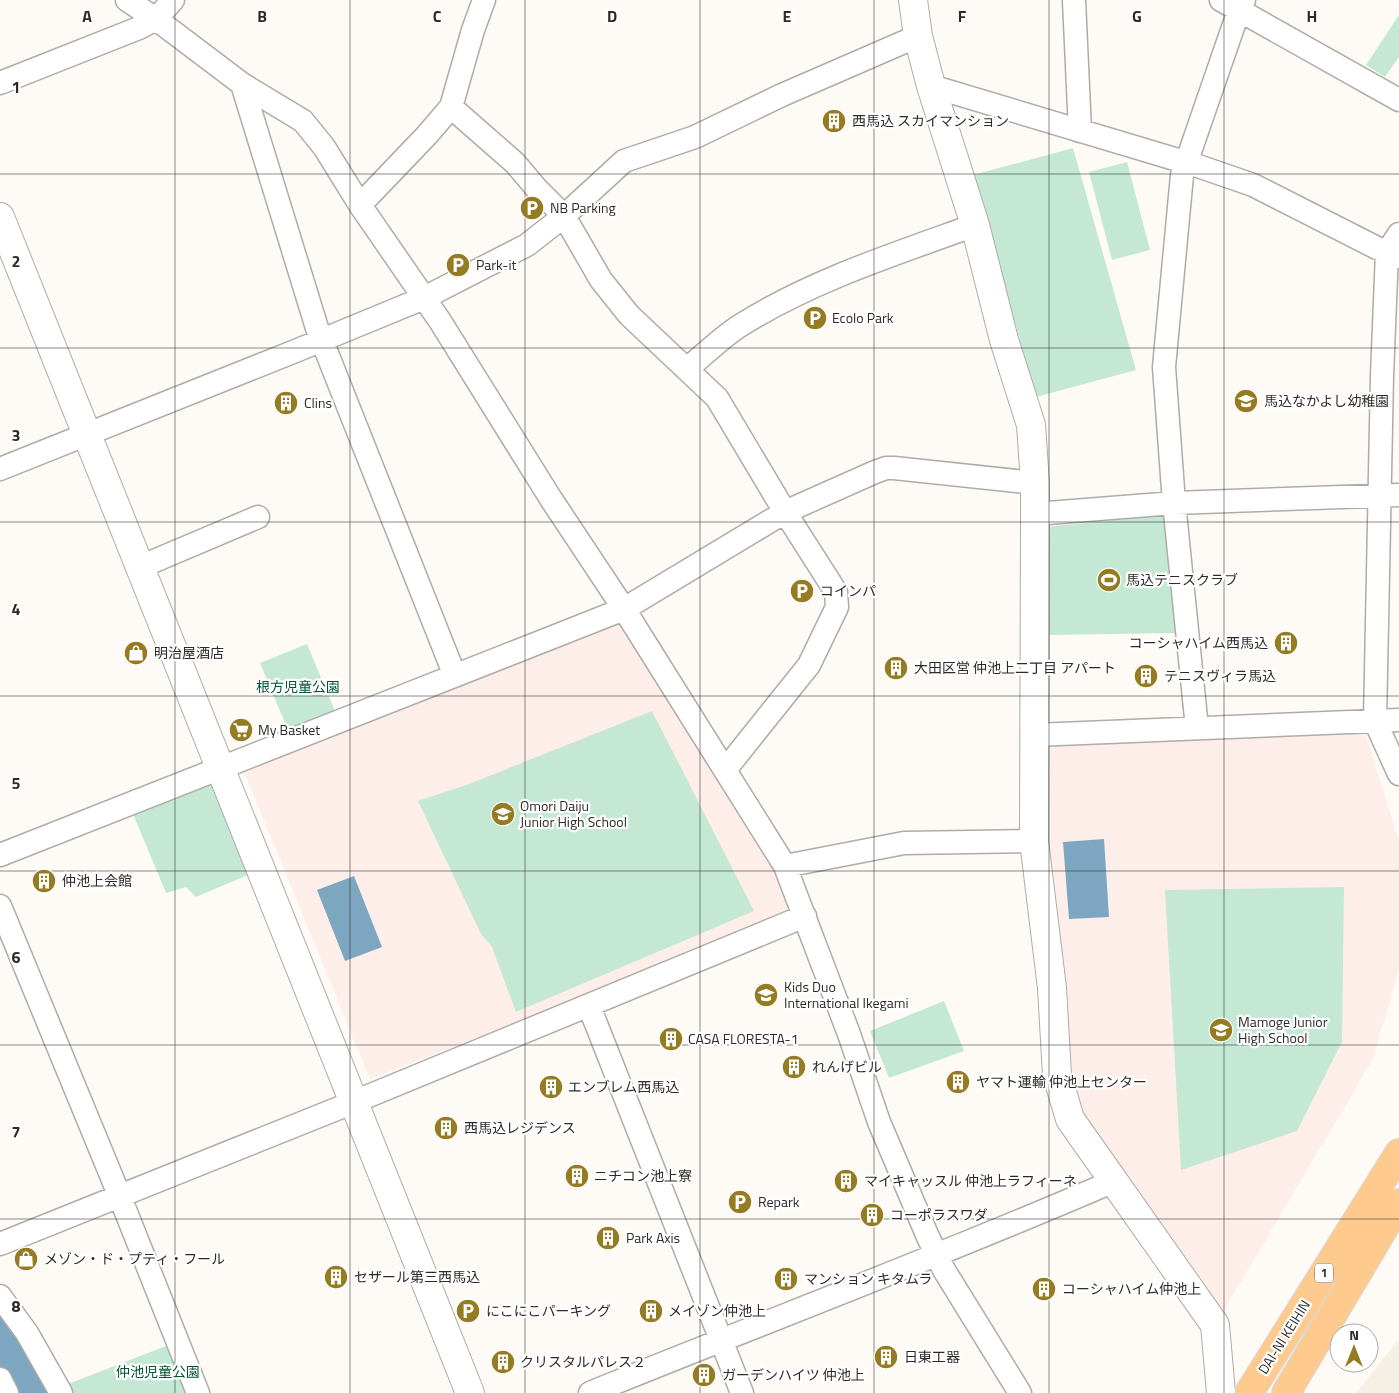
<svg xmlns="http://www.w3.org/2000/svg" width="1399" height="1393" font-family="'Titillium Web','Noto Sans JP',sans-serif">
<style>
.built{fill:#f4f0e3}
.education{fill:#feeeea}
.green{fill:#c4e8d3}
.water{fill:#7da7c1}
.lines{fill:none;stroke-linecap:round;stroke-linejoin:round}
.street-casing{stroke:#aeaca7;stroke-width:25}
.secondary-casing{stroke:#aeaca7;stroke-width:30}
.highway-casing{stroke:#d9d9d8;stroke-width:30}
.street{stroke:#fff;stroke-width:22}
.secondary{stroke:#fff;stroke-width:28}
.highway{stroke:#ffca8d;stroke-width:28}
.grid{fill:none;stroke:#2c2b29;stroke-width:1;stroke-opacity:0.55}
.labels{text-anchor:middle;stroke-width:4.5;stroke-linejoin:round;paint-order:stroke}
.shield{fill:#fff;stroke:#6b6b69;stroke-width:1}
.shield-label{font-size:12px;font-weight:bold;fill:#2c2b29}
.poi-label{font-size:14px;fill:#2c2b29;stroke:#fff;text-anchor:start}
.park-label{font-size:14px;fill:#005333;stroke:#fff}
.street-label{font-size:14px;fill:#2c2b29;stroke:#fff}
.grid-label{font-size:16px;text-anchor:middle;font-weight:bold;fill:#2c2b29;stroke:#fff;stroke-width:4.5;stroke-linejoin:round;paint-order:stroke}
</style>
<rect width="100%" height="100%" fill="#fefbf6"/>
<path class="built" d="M1399 1339V1393H1356Z"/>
<path class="education" d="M621 619 769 854 797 914 370 1079 242 767Z
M1364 728 1399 841V969L1373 1059 1223 1312 1191 1279 1072 1104 1048 906 1046 749 1050 743Z"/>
<path class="green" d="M1399 15V57L1385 77 1366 65Z
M1073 148 1136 370 1036 397 973 175Z
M1127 162 1150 250 1112 260 1089 172Z
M1166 515 1177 633 1048 635 1045 527Z
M307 644 335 711 288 730 260 663Z
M652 711 754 911 516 1012 492 947 481 934 418 801 469 784Z
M211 783 250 874 196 897 186 887 166 893 133 814Z
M1344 887 1342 1042 1297 1131 1181 1170 1165 890Z
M944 1001 964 1051 889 1078 870 1031Z
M171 1344 189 1393H72L68 1384Z"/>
<path class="water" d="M1104 839 1109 917 1069 919 1063 842Z
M354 876 382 947 345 961 317 890Z
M0 1308 51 1393H15L0 1366Z"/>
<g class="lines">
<g class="street-casing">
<path id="street" d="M127 0 156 19 242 84 303 121 324 147 360 205 440 321 551 499 624 609 785 866 849 1034 879 1122 928 1237 944 1270 1020 1393
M1074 0 1080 131
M1221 0 1399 100
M0 83 139 28 156 19 173 0
M242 84 317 328 455 676
M931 86 1198 166 1253 185 1377 248 1399 257
M451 107 515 163 537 189 564 216 601 280 629 315 717 398 785 512 836 592 837 607 809 665 725 770
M360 205 427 135 451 107 473 30 484 0
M1399 234 1387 252 1382 376 1375 721 1399 774
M688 368C705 354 722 337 741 325 813 280 895 254 975 225
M0 469 293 352 424 298 527 245 564 216 624 161 695 137 782 95 918 36
M1035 514 1174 503 1399 495
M140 567 258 517
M1197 728 1174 503 1164 367 1182 175 1239 10 1244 0
M1035 735 1399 720
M0 855 624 609 785 512 875 472 886 468H894L1035 483
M785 866 904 843 1034 841
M0 906 120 1197 198 1393
M589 1006 742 1393
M0 1244 354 1102 805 916
M0 1296 27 1333 61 1393
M0 1379 7 1393
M590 1393C764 1322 941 1256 1114 1181"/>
</g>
<g class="secondary-casing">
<path id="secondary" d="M913 0 918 36 931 86 975 225 1004 340 1031 425 1035 483V514L1034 841 1052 988 1057 1075 1070 1119 1215 1325 1221 1393
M0 217 470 1393"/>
</g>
<g class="highway-casing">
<path id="highway" d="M1249 1393 1399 1153
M1286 1393 1399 1203"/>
</g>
<use href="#street" class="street"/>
<use href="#secondary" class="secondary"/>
<use href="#highway" class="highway"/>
</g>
<path class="grid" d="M175 0V1393M350 0V1393M525 0V1393M700 0V1393M874 0V1393M1049 0V1393M1224 0V1393M0 174H1399M0 348H1399M0 522H1399M0 696H1399M0 871H1399M0 1045H1399M0 1219H1399"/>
<defs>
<g id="building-disc" transform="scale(1.25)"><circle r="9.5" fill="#957b22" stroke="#fff"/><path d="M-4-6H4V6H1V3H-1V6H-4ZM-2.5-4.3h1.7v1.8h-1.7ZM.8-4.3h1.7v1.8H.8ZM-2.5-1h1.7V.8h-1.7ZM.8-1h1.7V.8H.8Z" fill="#fff"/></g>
<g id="parking-disc" transform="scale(1.25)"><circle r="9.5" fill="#957b22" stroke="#fff"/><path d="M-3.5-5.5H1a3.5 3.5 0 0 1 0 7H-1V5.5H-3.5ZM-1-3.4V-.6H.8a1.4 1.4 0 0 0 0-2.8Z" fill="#fff"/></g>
<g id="school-disc" transform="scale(1.25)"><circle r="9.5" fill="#957b22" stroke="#fff"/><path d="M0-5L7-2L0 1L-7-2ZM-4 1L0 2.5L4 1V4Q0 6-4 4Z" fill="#fff"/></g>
<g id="stadium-disc" transform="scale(1.25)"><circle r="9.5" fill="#957b22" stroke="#fff"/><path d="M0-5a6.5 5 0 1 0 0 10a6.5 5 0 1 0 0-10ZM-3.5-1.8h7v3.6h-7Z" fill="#fff"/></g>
<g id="shop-disc" transform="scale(1.25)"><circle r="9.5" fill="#957b22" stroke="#fff"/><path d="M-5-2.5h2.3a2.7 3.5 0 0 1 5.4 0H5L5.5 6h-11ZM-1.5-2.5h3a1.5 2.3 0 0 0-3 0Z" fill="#fff"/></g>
<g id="supermarket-disc" transform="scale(1.25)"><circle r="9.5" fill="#957b22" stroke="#fff"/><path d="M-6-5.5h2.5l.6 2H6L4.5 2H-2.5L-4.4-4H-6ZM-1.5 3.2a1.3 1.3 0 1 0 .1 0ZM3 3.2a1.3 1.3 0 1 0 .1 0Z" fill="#fff"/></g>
</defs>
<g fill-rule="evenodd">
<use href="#building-disc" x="834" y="121"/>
<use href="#parking-disc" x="532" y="208"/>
<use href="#parking-disc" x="458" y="265"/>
<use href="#parking-disc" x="815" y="318"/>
<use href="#school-disc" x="1246" y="401"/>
<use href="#building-disc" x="286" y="403"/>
<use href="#stadium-disc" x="1109" y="580"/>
<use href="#parking-disc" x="802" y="591"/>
<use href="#building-disc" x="1286" y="643"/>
<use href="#shop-disc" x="136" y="653"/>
<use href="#building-disc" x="896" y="668"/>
<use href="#building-disc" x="1146" y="676"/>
<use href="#supermarket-disc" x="241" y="730"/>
<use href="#school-disc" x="503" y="814"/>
<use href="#building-disc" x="44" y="881"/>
<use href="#school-disc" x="766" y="995"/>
<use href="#school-disc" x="1221" y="1030"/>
<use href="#building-disc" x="671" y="1039"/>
<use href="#building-disc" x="794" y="1067"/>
<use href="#building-disc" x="958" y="1082"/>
<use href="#building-disc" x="551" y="1087"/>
<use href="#building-disc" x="446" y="1128"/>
<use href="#building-disc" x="577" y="1176"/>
<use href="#building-disc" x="846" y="1181"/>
<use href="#parking-disc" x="740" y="1202"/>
<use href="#building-disc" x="872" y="1215"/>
<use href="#building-disc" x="608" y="1238"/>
<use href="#shop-disc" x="26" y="1259"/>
<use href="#building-disc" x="336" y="1277"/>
<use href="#building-disc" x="786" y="1279"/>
<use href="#building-disc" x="1044" y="1289"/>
<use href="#parking-disc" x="468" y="1311"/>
<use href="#building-disc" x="651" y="1311"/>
<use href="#building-disc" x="886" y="1357"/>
<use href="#building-disc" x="503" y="1362"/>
<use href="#building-disc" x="704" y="1375"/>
</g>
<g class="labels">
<rect class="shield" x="1315" y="1263.5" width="18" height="19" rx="4"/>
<g class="shield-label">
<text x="1324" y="1277">1</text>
</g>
<g class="poi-label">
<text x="852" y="126">西馬込 スカイマンション</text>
<text x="550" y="213">NB Parking</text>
<text x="476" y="270">Park-it</text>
<text x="832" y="323">Ecolo Park</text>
<text x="1264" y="406">馬込なかよし幼稚園</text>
<text x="304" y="408">Clins</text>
<text x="1126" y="585">馬込テニスクラブ</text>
<text x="820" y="596">コインパ</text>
<text x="1268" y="648" text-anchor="end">コーシャハイム西馬込</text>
<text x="154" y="658">明治屋酒店</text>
<text x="914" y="673">大田区営 仲池上二丁目 アパート</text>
<text x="1164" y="681">テニスヴィラ馬込</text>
<text x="258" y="735">My Basket</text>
<text x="520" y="811">Omori Daiju<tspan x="520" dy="16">Junior High School</tspan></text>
<text x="62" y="886">仲池上会館</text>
<text x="784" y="992">Kids Duo<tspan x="784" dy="16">International Ikegami</tspan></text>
<text x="1238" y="1027">Mamoge Junior<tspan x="1238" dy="16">High School</tspan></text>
<text x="688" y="1044">CASA FLORESTA-1</text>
<text x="812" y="1072">れんげビル</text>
<text x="976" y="1087">ヤマト運輸 仲池上センター</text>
<text x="568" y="1092">エンブレム西馬込</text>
<text x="464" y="1133">西馬込レジデンス</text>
<text x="594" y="1181">ニチコン池上寮</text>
<text x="864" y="1186">マイキャッスル 仲池上ラフィーネ</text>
<text x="758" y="1207">Repark</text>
<text x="890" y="1220">コーポラスワダ</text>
<text x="626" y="1243">Park Axis</text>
<text x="44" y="1264">メゾン・ド・プティ・フール</text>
<text x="354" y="1282">セザール第三西馬込</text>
<text x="804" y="1284">マンション キタムラ</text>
<text x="1062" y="1294">コーシャハイム仲池上</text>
<text x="486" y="1316">にこにこパーキング</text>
<text x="668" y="1316">メイゾン仲池上</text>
<text x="904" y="1362">日東工器</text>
<text x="520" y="1367">クリスタルパレス２</text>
<text x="722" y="1380">ガーデンハイツ 仲池上</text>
</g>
<g class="park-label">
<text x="298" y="692">根方児童公園</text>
<text x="158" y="1377">仲池児童公園</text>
</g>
<g class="street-label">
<text transform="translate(1284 1337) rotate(-58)" y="5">DAI-NI KEIHIN</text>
</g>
</g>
<g class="grid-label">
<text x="87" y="22">A</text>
<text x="262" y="22">B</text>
<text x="437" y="22">C</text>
<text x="612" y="22">D</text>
<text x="787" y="22">E</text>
<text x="962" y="22">F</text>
<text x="1137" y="22">G</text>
<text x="1312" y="22">H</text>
<text x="16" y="93">1</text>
<text x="16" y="267">2</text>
<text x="16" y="441">3</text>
<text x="16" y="615">4</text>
<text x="16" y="789">5</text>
<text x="16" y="963">6</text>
<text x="16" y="1138">7</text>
<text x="16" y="1312">8</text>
</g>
<g transform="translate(1354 1348)"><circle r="24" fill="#ffffff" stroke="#abaaa9"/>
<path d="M0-4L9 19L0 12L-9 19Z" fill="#957b22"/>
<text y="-8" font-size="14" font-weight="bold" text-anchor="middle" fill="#2c2b29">N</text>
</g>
</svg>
